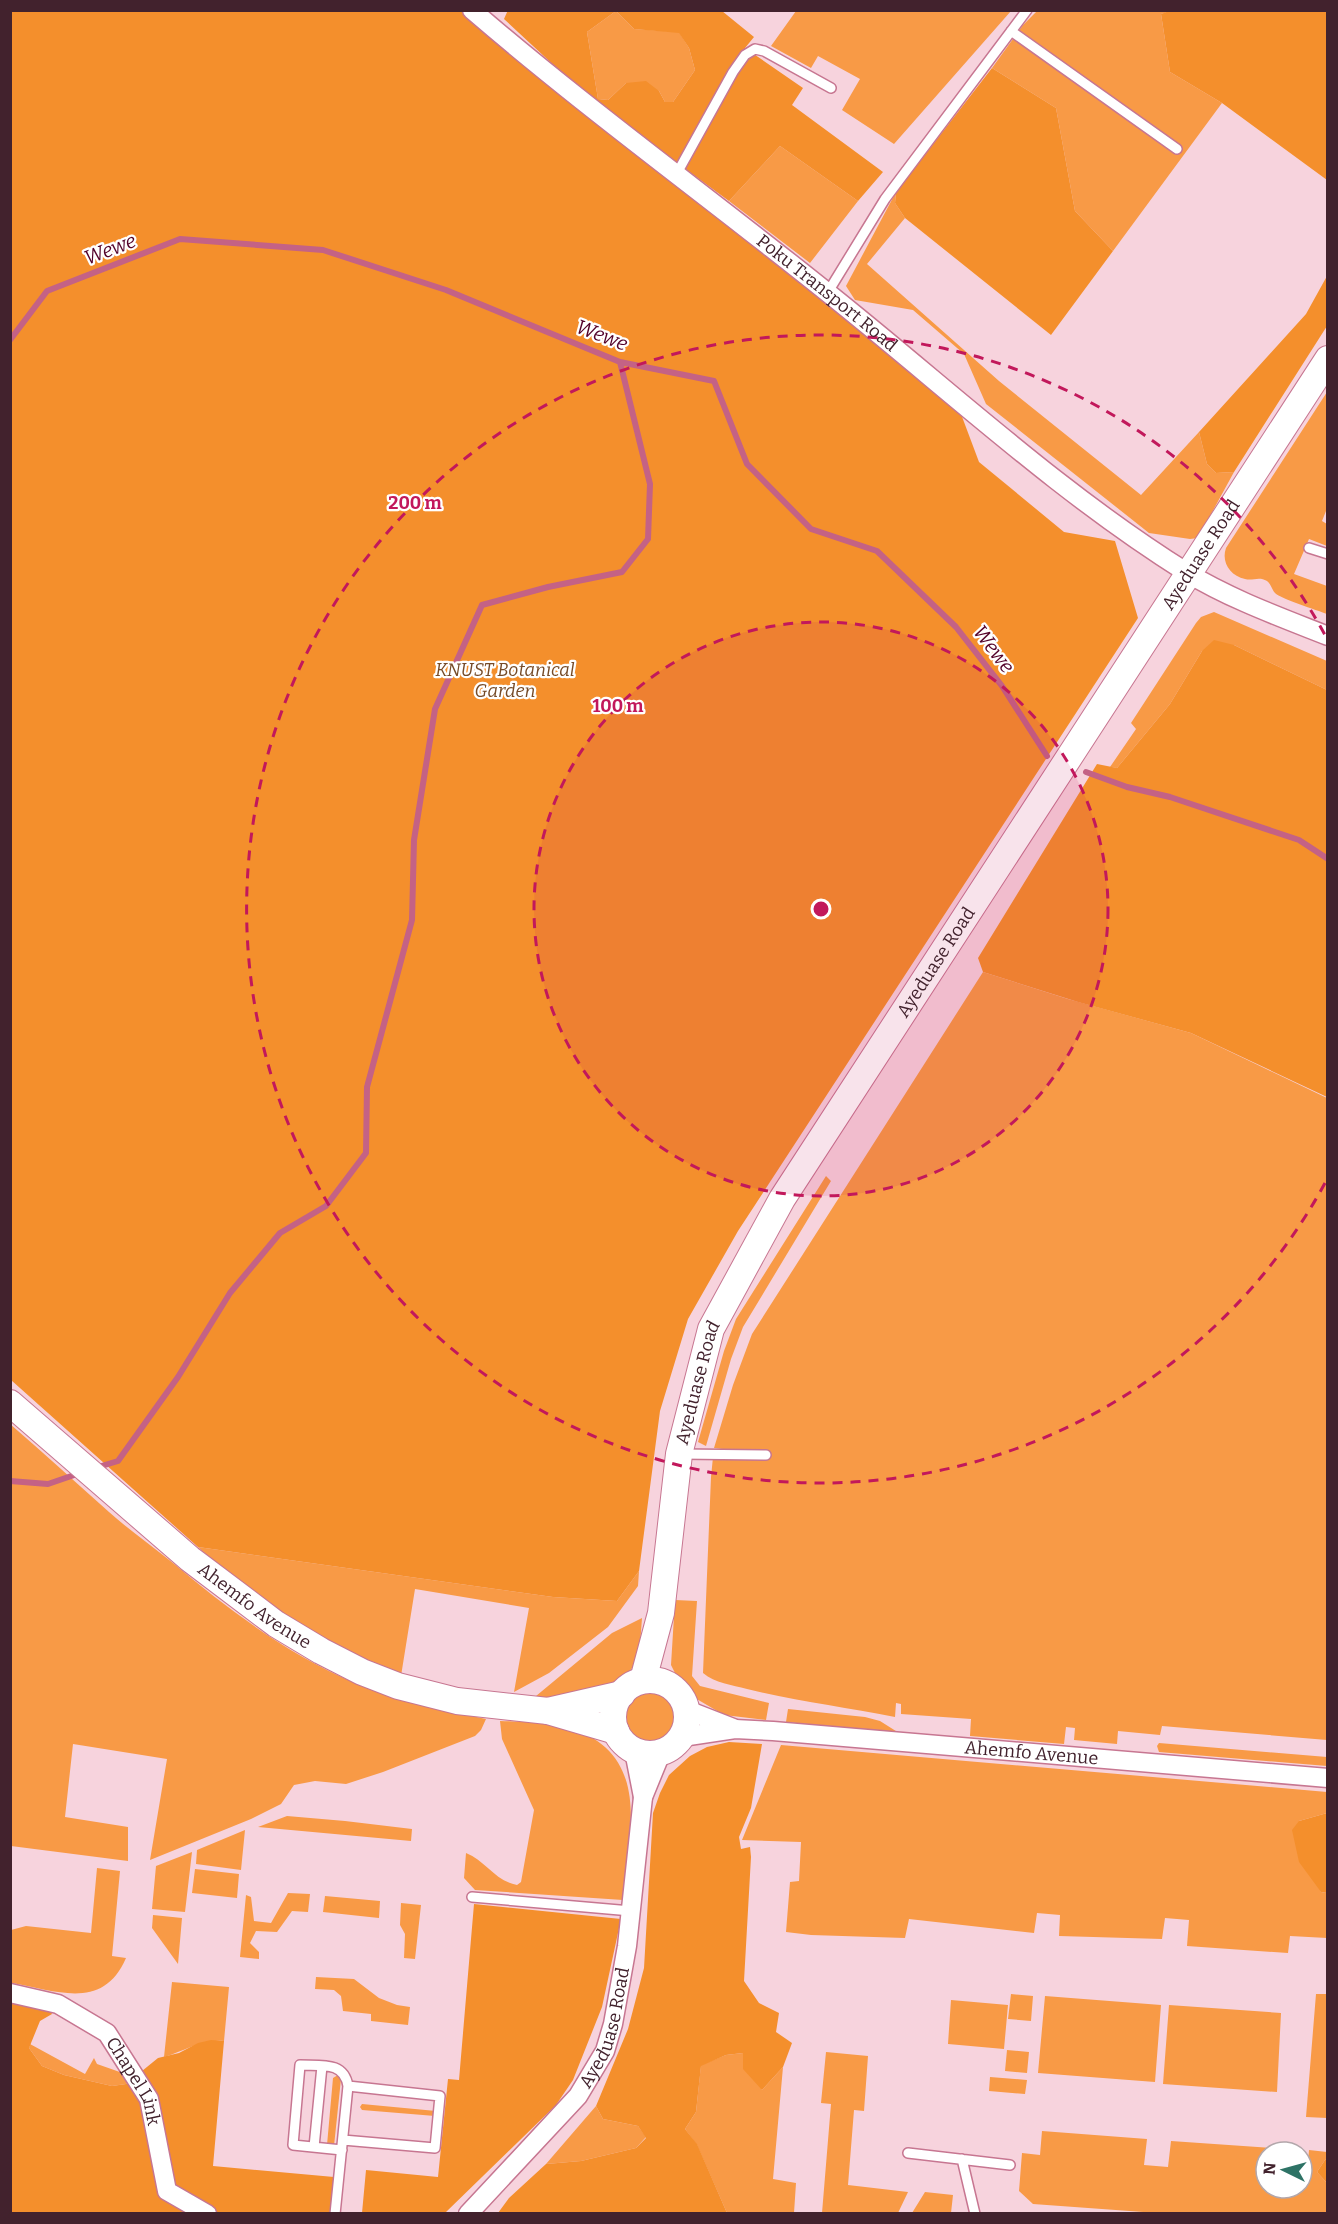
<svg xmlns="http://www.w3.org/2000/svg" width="1338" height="2224" font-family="Bitter,serif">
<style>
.green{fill:#f89a46}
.forest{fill:#f48f2c;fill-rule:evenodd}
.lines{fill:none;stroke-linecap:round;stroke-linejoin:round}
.stream{stroke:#c46285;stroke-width:6}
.lane-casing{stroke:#c77691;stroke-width:12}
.street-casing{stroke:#c77691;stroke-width:21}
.secondary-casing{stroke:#c77691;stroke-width:28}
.lane{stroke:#fff;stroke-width:9}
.street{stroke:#fff;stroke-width:18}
.secondary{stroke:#fff;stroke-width:26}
.ring{fill:none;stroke:#c2185b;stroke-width:3;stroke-dasharray:10 8}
.labels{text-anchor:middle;stroke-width:4.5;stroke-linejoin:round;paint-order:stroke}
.street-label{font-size:18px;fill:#42222d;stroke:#fff}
.park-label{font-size:18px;font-style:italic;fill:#764b28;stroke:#fff}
.water-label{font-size:20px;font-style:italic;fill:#54032a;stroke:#fff}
.centre{fill:#c2185b;stroke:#fff;stroke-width:3}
.ring-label{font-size:18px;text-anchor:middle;font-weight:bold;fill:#c2185b;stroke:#fff;stroke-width:4.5;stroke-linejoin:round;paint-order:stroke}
</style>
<rect width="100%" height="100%" fill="#f7d3dd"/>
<path class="green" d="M616 11 634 29 679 32 689 48 695 70 673 102H665L659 91 626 83 608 100 598 99 587 32Z
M796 11V10L1011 11 894 144 842 110 860 79 818 56 811 68 771 46Z
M1037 11H1172L1161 14 1170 72 1222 103 1113 251 1075 211 1056 108 992 68 1023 25Z
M780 146 858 201 810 263 729 201Z
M896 192 895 203 905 218 867 264 999 381 1141 495 1199 432 1207 464 1216 473 1234 472 1198 538 1190 539 1149 533 986 404 964 354 913 310 855 300 846 286Z
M1327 392 1328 506 1322 521 1327 524V546L1309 539 1294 574 1327 586V614C1317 610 1281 599 1275 593 1272 590 1271 584 1267 581 1259 576 1253 581 1245 579 1230 576 1221 562 1226 548Z
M1214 612 1327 661V690L1234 645 1202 651 1170 704 1117 768 1110 767 1136 729 1131 723 1196 623 1201 617Z
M983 972 1068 999 1191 1033 1327 1098V1740L1162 1726 1160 1735 1118 1731 1117 1744 1074 1740 1075 1728 1066 1727 1064 1744 970 1736 971 1719 901 1714V1704L896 1703 895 1717C845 1707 796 1701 747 1689 732 1685 715 1683 703 1673L711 1477 713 1457H720L722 1449 714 1448 733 1385 752 1334Z
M826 1176 831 1181 743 1327 731 1359 706 1446 698 1442 724 1351 736 1319Z
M10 1424C44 1453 76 1483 109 1512 129 1530 152 1546 173 1563 229 1610 287 1654 355 1683 397 1700 441 1710 486 1719L481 1730 475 1736 383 1772 346 1784 315 1781 294 1785 281 1804 251 1819 150 1860 167 1759 73 1744 65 1817 128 1827V1861L11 1846Z
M198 1547 553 1597 617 1601 639 1571 638 1586 608 1627 549 1673 514 1692 529 1608 415 1589 401 1676 345 1652 249 1594Z
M675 1600 697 1601 692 1676 700 1686 769 1703 766 1720 724 1715 695 1698 680 1683 671 1665Z
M642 1618 639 1659 629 1672 611 1688 588 1696 530 1701 612 1633Z
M621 1718a29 29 0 1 1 58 0a29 29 0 1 1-58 0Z
M788 1709 865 1717 880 1721 899 1733 786 1722Z
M500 1721C520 1722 544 1721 564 1726 653 1751 630 1830 623 1900L475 1890 464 1878 466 1853C486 1861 495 1881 517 1885L521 1882 534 1810 502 1739Z
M1159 1743 1327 1757V1766L1159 1752 1157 1746Z
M781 1745 1327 1792V1813L1299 1821 1321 1892 1327 1893V1960L1326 1959 1327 1938 1290 1936 1288 1953 1187 1946 1189 1920 1165 1918 1162 1939 1059 1936 1060 1915 1037 1913 1034 1933 909 1919 905 1938 811 1935 786 1932 790 1882 799 1881 801 1842 742 1840Z
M287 1816 345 1821 412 1829 411 1841 258 1827Z
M245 1830 241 1870 196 1864 197 1850Z
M192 1852 185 1912 152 1909 156 1866Z
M97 1868 120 1871 112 1956 126 1958C103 2011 58 1991 12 1983L10 1980 11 1930 26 1926 91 1933Z
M195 1869 239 1874 237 1898 192 1893Z
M288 1893 310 1894 308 1912 292 1911 277 1932 256 1931 250 1943 259 1952V1959L240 1957 246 1895 251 1897 254 1921 271 1923Z
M325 1896 380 1901 379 1918 323 1912Z
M401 1903 421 1905 415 1959 404 1958 405 1934 400 1925Z
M153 1915 182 1918 178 1964 152 1928Z
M316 1977 354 1979 379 1998 397 2005 410 2007 408 2025 371 2021V2014L343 2011 341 1996 334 1990 315 1989Z
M172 1982 229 1987 224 2041C201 2039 185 2051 164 2057Z
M1011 1994 1033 1996 1031 2021 1008 2019Z
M1316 1994H1327V2118L1306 2117Z
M1045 1996 1161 2005 1155 2082 1038 2073Z
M951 2000 1008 2005 1004 2049 948 2044Z
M1169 2005 1281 2013 1277 2092 1163 2084Z
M30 2044 85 2074 94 2058 97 2064 134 2077 126 2084 112 2086 64 2075 42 2066 29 2048Z
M1007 2050 1029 2052 1027 2073 1005 2071Z
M826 2052 868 2056 864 2111 854 2110 848 2185 908 2192 898 2213H822L831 2104 821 2103Z
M743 2053 762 2090 783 2067 773 2179 796 2183 794 2213H727L697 2145 685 2129 696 2112 701 2065 726 2055Z
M338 2075 341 2079 334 2146 327 2145 333 2078Z
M990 2077 1027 2080 1025 2094 989 2091Z
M362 2104 436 2111 435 2116 362 2110 360 2107Z
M596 2106 603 2119 638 2126 646 2137 636 2148 581 2161 546 2164Z
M1042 2131 1147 2139 1144 2165 1168 2167 1171 2141 1272 2148 1271 2152H1266V2188H1302V2174H1307L1309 2150 1327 2152V2159L1325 2160 1317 2172 1327 2183V2213H1157L1033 2204 1019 2191 1022 2153 1040 2155Z
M925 2192 953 2195 951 2213H912Z"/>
<path class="forest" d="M508 10 722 11 754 37 745 48 803 88 792 105 883 172 858 201 780 146 729 201 589 98 504 19ZM616 11 634 29 679 33 689 48 695 70 673 102H665L659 91 646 81 626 83 608 100 598 99 587 32Z
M1172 10 1327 11V180L1222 103 1170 72 1161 14Z
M11 11H470L961 414 979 462 1064 532 1115 541 1138 618 738 1231 688 1319 660 1411 639 1571 617 1601 553 1597 198 1547 11 1380Z
M992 68 1056 108 1075 211 1113 251 1051 335 905 218 895 203 896 192Z
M1327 276V326L1234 472 1216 473 1207 464 1199 432 1306 314Z
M1214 640 1234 645 1327 690 1328 789 1326 799 1328 800 1327 1097 1191 1033 1078 1002 983 972 978 958 1097 764 1117 768 1170 704 1202 651Z
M729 1742 762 1744 751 1808 739 1837 741 1849 750 1847 751 1857 744 1981 759 2003 779 2013 776 2032 792 2043 783 2067 762 2090 743 2069V2053L726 2055 701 2066 696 2112 685 2129 697 2144 727 2213H498L509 2198 546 2164 581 2161 636 2148 646 2138 638 2126 603 2119 596 2106 628 2029 644 1968 653 1813 660 1793 669 1775 690 1756 707 1747Z
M1327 1813H1328L1327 1893 1321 1892 1299 1862 1292 1830 1299 1821Z
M474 1904 621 1919 602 2007 573 2080 556 2105 445 2213H362L366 2170 438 2177 448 2079 459 2080Z
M11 1998 50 2009 52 2014 40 2021 29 2048 42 2066 64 2075 112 2086 126 2084 158 2058 179 2053 198 2043 211 2040 224 2041 213 2166 334 2177 330 2213 11 2214Z
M1327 2159 1328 2183H1327L1317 2172 1325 2160Z"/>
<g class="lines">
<path class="stream" d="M10 340 47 291 180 239 323 250 446 290 620 362 714 381 747 464 811 529 877 551 956 627 1002 686 1047 756
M1086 772 1127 787 1170 797 1299 840 1328 859
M95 1468 118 1461 178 1377 230 1293 280 1233 326 1206 366 1153 367 1087 412 920 414 840 435 709 482 605 548 587 622 572 648 539 650 484 620 362
M10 1481 48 1484 80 1473"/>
<g class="lane-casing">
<path id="lane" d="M1011 31 1177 149
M676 175 733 72 745 55 755 49 764 51 831 88
M828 292 885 199 1027 10
M1309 548 1328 554
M681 1454 766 1455
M472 1897 631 1911
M314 2147 322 2066
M342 2150 293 2145 300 2065C321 2066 344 2061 348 2086
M908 2153 1010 2165
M962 2159 975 2214
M335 2214 348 2086 440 2096 435 2148 343 2140"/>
</g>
<g class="street-casing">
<g id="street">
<path id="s1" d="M472 10C587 109 710 198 828 293 946 387 1058 492 1186 572 1230 599 1280 617 1328 636"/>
<path d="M687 1710 733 1728"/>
<path id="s2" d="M682 1737 735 1729 773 1731 1328 1778"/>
<path d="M634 1751 643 1797"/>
<path id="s3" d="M10 1993 58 2004 107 2033 149 2099 167 2191 207 2214"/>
<path id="s4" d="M468 2214 578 2096 605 2051 613 2024 627 1946 643 1797 661 1753"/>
</g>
</g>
<g class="secondary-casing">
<g id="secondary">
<path id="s5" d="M10 1403 190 1559 276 1624 321 1651 362 1672 398 1686 457 1701 548 1711 616 1731"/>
<path id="s6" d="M643 1680 661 1613 679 1454 711 1329 782 1199 1328 359"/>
<circle cx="650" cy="1717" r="37"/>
<path d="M548 1711 622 1694"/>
</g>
</g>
<use href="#lane" class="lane"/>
<use href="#street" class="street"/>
<use href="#secondary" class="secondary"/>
</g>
<circle cx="821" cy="909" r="287" fill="#c2185b" fill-opacity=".12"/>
<g class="ring">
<circle cx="821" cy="909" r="287"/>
<path d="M1325 1183A574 574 0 1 1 1325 635"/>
</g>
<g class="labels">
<g class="street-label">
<text dy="6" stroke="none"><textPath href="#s1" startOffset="454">Poku Transport Road</textPath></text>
<text dy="6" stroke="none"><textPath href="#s6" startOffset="1275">Ayeduase Road</textPath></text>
<text dy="6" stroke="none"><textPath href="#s6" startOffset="789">Ayeduase Road</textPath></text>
<text dy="6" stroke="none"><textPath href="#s6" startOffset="303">Ayeduase Road</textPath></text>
<text dy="6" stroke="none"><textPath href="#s5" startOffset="318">Ahemfo Avenue</textPath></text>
<text dy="6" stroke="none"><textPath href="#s2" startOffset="351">Ahemfo Avenue</textPath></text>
<text dy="6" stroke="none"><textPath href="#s4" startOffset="236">Ayeduase Road</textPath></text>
<text dy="6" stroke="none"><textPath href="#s3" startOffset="162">Chapel Link</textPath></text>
</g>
<g class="park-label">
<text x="505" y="676">KNUST Botanical<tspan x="505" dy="21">Garden</tspan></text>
</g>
<g class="water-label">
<text transform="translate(110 249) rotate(-21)" y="7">Wewe</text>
<text transform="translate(602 335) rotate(21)" y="7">Wewe</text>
<text transform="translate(994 649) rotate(53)" y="7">Wewe</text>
</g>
</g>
<circle cx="821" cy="909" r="9" class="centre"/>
<g class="ring-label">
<text x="415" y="509">200 m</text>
<text x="618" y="712">100 m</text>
</g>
<rect width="1338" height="2224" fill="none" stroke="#42222d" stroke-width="24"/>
<g transform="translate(1284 2170) rotate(275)"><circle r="28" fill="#ffffff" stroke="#b3a7ab" stroke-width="1.5"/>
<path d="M0-4.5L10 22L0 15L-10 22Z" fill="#2e7366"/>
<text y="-9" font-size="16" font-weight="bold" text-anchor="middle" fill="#42222d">N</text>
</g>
</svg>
